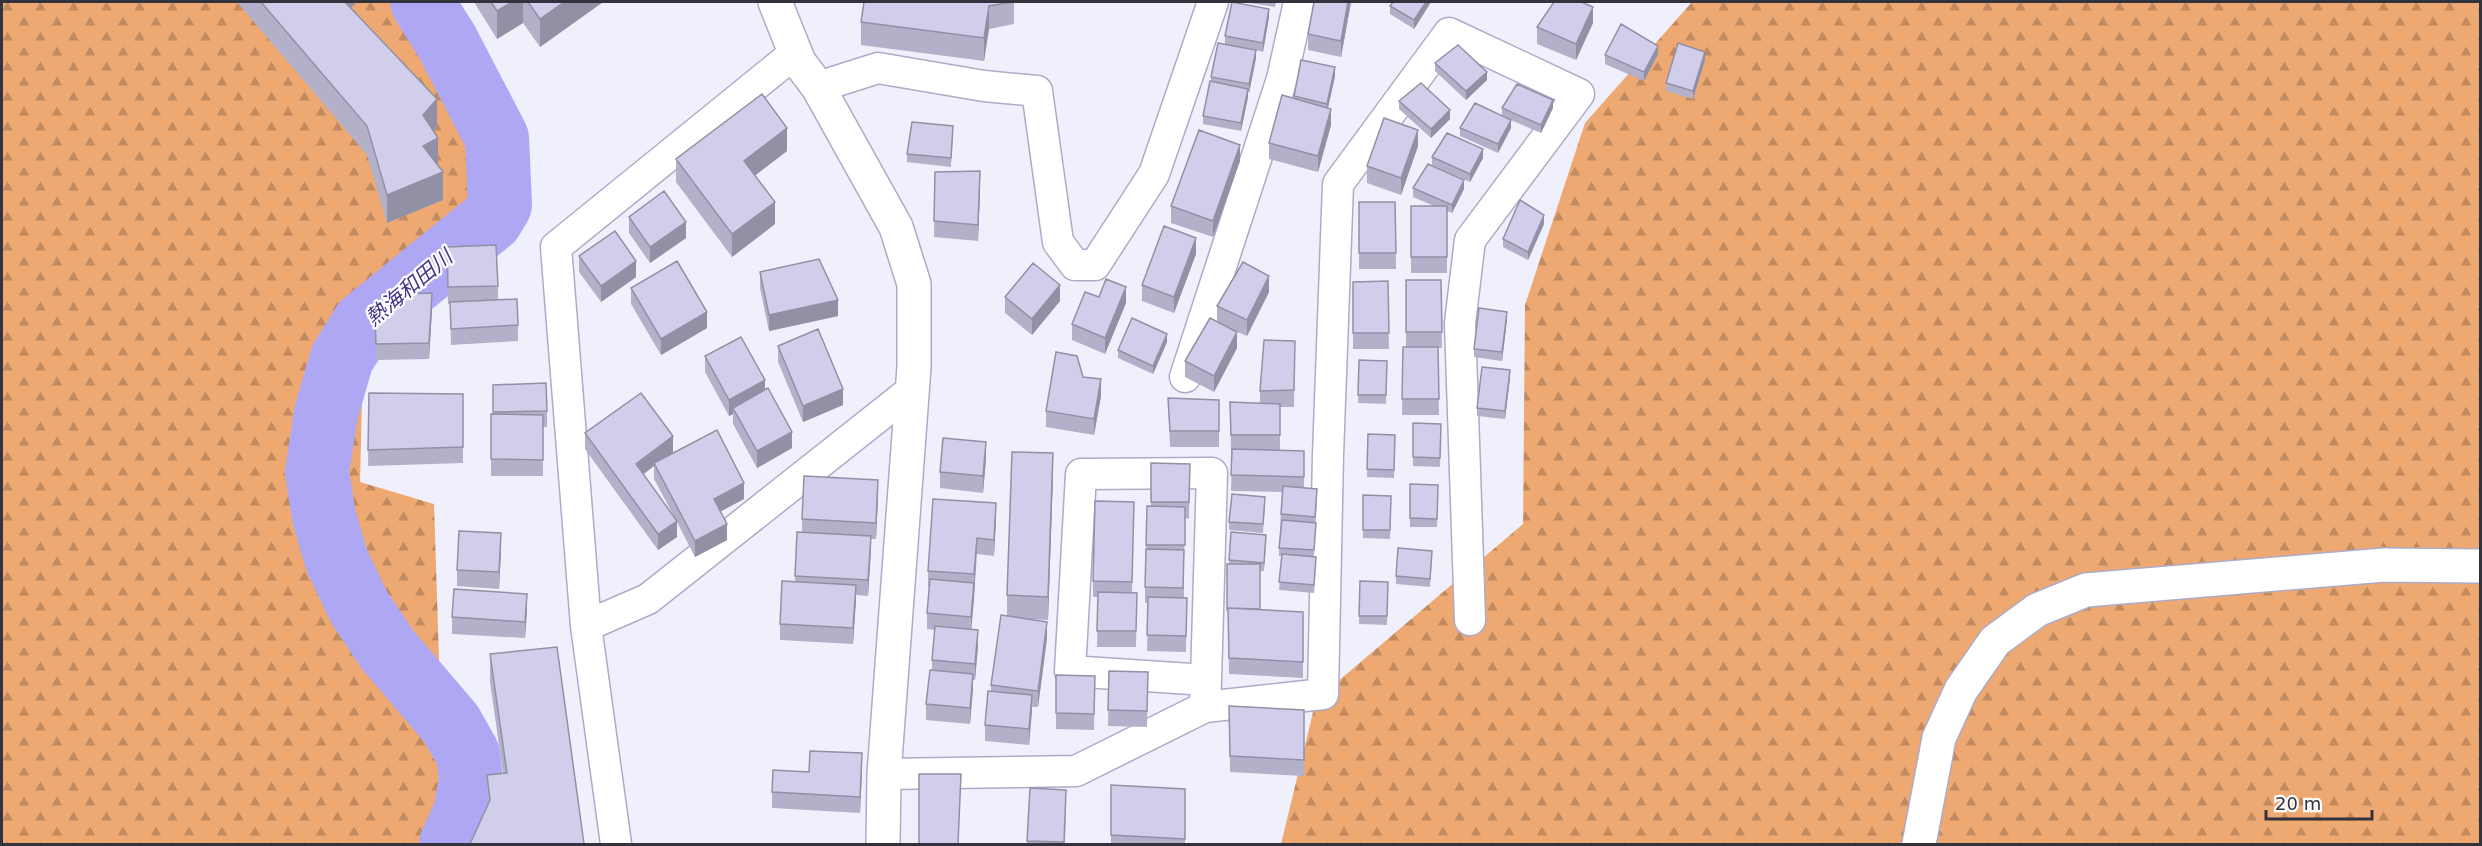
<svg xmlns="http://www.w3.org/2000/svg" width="2482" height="846" font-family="'DejaVu Sans','Noto Sans JP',sans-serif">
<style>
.forest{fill:url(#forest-firs)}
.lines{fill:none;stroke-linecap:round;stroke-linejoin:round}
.river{stroke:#aea7f3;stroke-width:64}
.minor-casing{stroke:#adabc7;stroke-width:33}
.tertiary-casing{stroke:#adabc7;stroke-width:36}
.minor{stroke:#fff;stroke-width:30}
.tertiary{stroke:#fff;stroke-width:33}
.wall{fill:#b3b1ca;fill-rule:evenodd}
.shaded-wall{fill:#9290a4}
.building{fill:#d0ceeb;stroke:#9290a4;stroke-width:1.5}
.labels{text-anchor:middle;stroke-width:4.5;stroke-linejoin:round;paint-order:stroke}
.water-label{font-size:21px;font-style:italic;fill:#443289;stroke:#fefefe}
</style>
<defs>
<pattern id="forest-firs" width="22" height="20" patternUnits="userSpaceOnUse" patternTransform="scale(1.5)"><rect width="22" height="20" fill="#eea972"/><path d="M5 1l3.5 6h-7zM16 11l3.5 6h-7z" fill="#c18a5f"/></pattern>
</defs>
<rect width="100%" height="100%" fill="#f0f0fc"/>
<path class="forest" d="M2 2H400L509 202 364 323 360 482 434 504 445 844H2Z
M1692 2H2480V844H1281L1316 700 1523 524 1525 305 1585 123Z"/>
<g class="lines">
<path class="river" d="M422 2 447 42 497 138 500 205 491 220 364 323 342 358 326 413 317 472 324 517 337 561 359 607 387 649 451 724 468 754 471 779 465 813 451 844"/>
<g class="minor-casing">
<path id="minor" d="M818 87 878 68 984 86 1037 91 1058 242 1075 265H1095L1154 174 1213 2
M1185 377 1282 79 1299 2
M586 626 648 599 912 390
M1205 707 1206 680 1212 473 1081 474 1070 671 1206 680
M884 774 1076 771 1205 707 1323 694 1328 455 1338 184 1449 33 1579 94 1470 240 1460 323 1470 620
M616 844 586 626 556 247 795 53"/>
</g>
<g class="tertiary-casing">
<path id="tertiary" d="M775 2 799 62 818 87 896 227 914 284V367L884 774 883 844
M1919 844 1939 738 1961 690 1995 641 2037 610 2086 590 2384 565 2480 566"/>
</g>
<use href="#minor" class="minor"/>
<use href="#tertiary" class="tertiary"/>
</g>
<path class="wall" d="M237 2H355V4L350 8 437 127 434 131 443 200 387 223 367 155Z
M474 2H603L540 47 523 23 497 39Z
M1014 2V24L989 29 984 61 861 45V22Z
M1243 2H1276L1275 7Z
M1351 2 1341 57 1308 50V34Z
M1431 2 1414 29 1390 14V6Z
M1269 17 1263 52 1256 50V58L1249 93 1248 92V97L1241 131 1203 124V116L1211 82V77L1225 44V36Z
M1593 23 1576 60 1537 44V27Z
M1658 54 1644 81 1605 64V55Z
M1705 60 1693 99 1666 91V83Z
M1435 63 1487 80 1466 100 1435 71Z
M1335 76 1328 108 1331 125 1318 172 1269 159V143L1294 99V96Z
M1399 101 1450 119 1431 138 1399 109Z
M1502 108H1553L1541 133 1504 117 1511 128 1498 153 1460 136V128L1502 116Z
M953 134 951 167 907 162V154Z
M1418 146 1401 195 1367 183V166Z
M787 151 755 175 775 224 732 257 676 182V159Z
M1432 157 1483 158 1470 182 1432 165Z
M1240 161 1213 237 1171 223V206Z
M935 172 980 187 978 241 934 237Z
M1413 188 1464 189 1452 213 1447 211V273H1411V206H1434L1413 197Z
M1359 202H1395L1396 269H1359Z
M629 217 686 238 650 263 629 233Z
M1544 224 1528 260 1503 247V239Z
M447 247 498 286V300L518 325V341L451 345 450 304H448Z
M1196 254 1174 313 1142 301V285Z
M579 256 636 277 601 302 579 272Z
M760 272 838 316 769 331 760 288Z
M1406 280H1441L1442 348H1438L1439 415H1402L1403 347H1406Z
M1388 281 1389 349H1353V282Z
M631 288 707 328 661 355 631 304Z
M1269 292 1247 336 1235 331 1237 348 1214 392 1185 377V361L1217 321V306Z
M1005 297 1060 301 1032 335 1005 313Z
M1099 297 1126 303 1105 354 1072 340V324Z
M432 310 429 359 376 360 375 317Z
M1507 320 1502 361 1474 357V349Z
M1295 341 1294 407H1280V451H1304V488L1317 497 1314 557 1316 565 1314 593 1279 590 1282 556H1279V548L1282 492 1231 491 1232 451H1231L1230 402 1260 403V391Z
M1167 342 1153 374 1118 358V350Z
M778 346 843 405 803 422 778 362Z
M705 356 765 390 792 448 757 468 733 424V414L729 416 705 372Z
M1359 360 1387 361 1386 404 1358 403Z
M1083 377 1101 396 1094 435 1046 427V411Z
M1510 378 1505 419 1477 416V408Z
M493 385 547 411V427H543V476H491V414H493Z
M369 393 463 394V463L368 466Z
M1168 398 1219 400V447H1170Z
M1413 423 1441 424 1440 467 1413 466Z
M585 433 673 452 670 455 744 499 720 511 727 540 695 557 677 522V537L658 550 585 449ZM654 466V479L675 518 643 474Z
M1368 434 1395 435 1394 478 1367 477Z
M986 459 983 493 940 488V472Z
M1151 463 1190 464 1189 519 1185 518 1184 561V598H1187L1186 652 1147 651 1148 603H1145V587L1147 506H1151Z
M1053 476 1048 620 1029 619 1047 638 1038 707H1032L1029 745 985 741V725L991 691V685L1007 616V595Z
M1410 484 1438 485 1437 527H1410Z
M1363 495 1391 496 1390 539 1363 538Z
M878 496 876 539H871L868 596 856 595 853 644 780 640V624L795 582 797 532 802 533V519Z
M1134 502 1132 593H1137L1136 647H1097L1098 597H1093V581Z
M1265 505 1263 533 1229 530V522Z
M996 519 994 556 977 554 974 599 971 629 978 646 975 680H973L970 724 926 720V704L932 670V660L935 630 927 629V613L930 587H928V571Z
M1231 532 1266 544 1264 571H1260V610L1303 612V678L1229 674 1227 564H1229Z
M501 549 499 589 457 586V570Z
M1432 559 1430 587 1396 584V576Z
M1360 581 1388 582 1387 625 1359 624Z
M527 610 525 638 452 634V617Z
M490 654 584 844 488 806 487 775 503 773 490 682Z
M1109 671 1148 672 1147 727 1108 726Z
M1056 675 1095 676 1094 730 1056 729Z
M1229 706 1304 710V776L1230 772Z
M862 770 860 813 772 808V792L809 772Z
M1111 785 1185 789V844H1111Z
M1030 788 1066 806 1065 844H1027Z"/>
<path class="shaded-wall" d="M336 2H355V4L336 21Z
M512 2H523V23L497 39V11Z
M564 2H603L540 47V19Z
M1348 2H1351L1341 57V41Z
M1426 2H1431L1414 29V20Z
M989 6V29L984 61V38Z
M1593 7V23L1576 60V44Z
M1269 9V17L1263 52V43Z
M1658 46V54L1644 81V72Z
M1256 50V58L1249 93V84Z
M1705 52V60L1693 99V91Z
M1335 67V76L1327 112V104Z
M1487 72V80L1466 100V91Z
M1248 89V97L1241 131V123Z
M437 99V127L423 143V115Z
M1553 100V108L1541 133V125Z
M1331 109V125L1318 172V156Z
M1450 110V119L1431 138V129Z
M1511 120V128L1498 153V144Z
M787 128V151L744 184V161Z
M1418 130V146L1401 195V178Z
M438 138V166L423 146Z
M1240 145V161L1213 237V221Z
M1483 149V158L1470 182V174Z
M980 171V187L978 241V225Z
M443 172V200L387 223V195Z
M1464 180V189L1452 213V205Z
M775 202V224L732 257V234Z
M1544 215V224L1528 260V252Z
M686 222V238L650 263V247Z
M1196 238V254L1174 313V297Z
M636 261V277L601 302V286Z
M1269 276V292L1247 336V320Z
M1060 285V301L1032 335V319Z
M1126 287V303L1105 354V338Z
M432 293V310L429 359V343Z
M838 300V316L769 331V315Z
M707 312V328L661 355V339Z
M1507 312V320L1502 361V352Z
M1237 332V348L1214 392V376Z
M1167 334V342L1153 374V366Z
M1510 370V378L1505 419V411Z
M1101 379V396L1094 435V419Z
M765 380V397L733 408V414L729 416V400Z
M843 389V405L803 422V406Z
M792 432V448L757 468V451Z
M673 436V452L656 465 654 463V466L636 480V464Z
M986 442V459L983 493V476Z
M1053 453V476L1048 620V597Z
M878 480V496L876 539V523Z
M744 483V499L714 515V499Z
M996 503V519L994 556V540Z
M677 521V537L658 550V534Z
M727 524V540L695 557V541Z
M501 533V549L499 589V572Z
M871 536V552L868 596V580Z
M977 538 974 599 971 633V617L974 584Z
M856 585V601L853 644V628Z
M527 594V610L525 638V622Z
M1047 622V638L1038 707V691Z
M978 630V646L975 680V664Z
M973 674V690L970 724V708Z
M1032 695V711L1029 745V729Z
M862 753V770L860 813V797Z"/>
<path class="building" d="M261 2H345L437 99 423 115 438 138 423 146 443 172 387 195 367 126Z
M491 2H512L497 11Z
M528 2H564L540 19Z
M864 2H1013L989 6 984 38 861 22Z
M1232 2 1269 9 1263 43 1225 36Z
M1314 2H1348L1341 41 1308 34Z
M1393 2H1426L1414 20 1390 6Z
M1554 2H1581L1593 7 1576 44 1537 27Z
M1621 24 1658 46 1644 72 1605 55Z
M1218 43 1256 50 1249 84 1211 77Z
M1678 43 1705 52 1693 91 1666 83Z
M1458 45 1487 72 1466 91 1435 63Z
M1301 60 1335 67 1327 104 1294 96Z
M1210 81 1248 89 1241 123 1203 116Z
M1421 83 1450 110 1431 129 1399 101Z
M1517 84 1553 100 1541 125 1502 108Z
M762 94 787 128 744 161 775 202 732 234 676 159Z
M1282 95 1331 109 1318 156 1269 143Z
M1475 103 1511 120 1498 144 1460 128Z
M1384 118 1418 130 1401 178 1367 166Z
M912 122 953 126 951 158 907 154Z
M1199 130 1240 145 1213 221 1171 206Z
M1447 133 1483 149 1470 174 1432 157Z
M1428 164 1464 180 1452 205 1413 188Z
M980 171 978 225 934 221 935 172Z
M664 191 686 222 650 247 629 217Z
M1520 200 1544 215 1528 252 1503 239Z
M1359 202H1395L1396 253H1359Z
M1411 206H1447V257H1411Z
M1164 226 1196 238 1174 297 1142 285Z
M615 231 636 261 601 286 579 256Z
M496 245 498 286 448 287 447 247Z
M819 259 838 300 769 315 760 272Z
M677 261 707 312 661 339 631 288Z
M1243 262 1269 276 1247 320 1217 306Z
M1033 263 1060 285 1032 319 1005 297Z
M1106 279 1126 287 1105 338 1072 324 1085 292 1099 297Z
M1406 280H1441L1442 332H1406Z
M1388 281 1389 333H1353V282Z
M432 293 429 343 376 344 375 317 406 294Z
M517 299 518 325 451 329 450 302Z
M1479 308 1507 312 1502 352 1474 349Z
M1132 318 1167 334 1153 366 1118 350Z
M1210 318 1237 332 1214 376 1185 361Z
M818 329 843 389 803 406 778 346Z
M741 337 765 380 729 400 705 356Z
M1264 340 1295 341 1294 390 1260 391Z
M1403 347H1438L1439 399H1402Z
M1056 352 1077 356 1083 377 1101 379 1094 419 1046 411Z
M1359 360 1387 361 1386 395H1358Z
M1482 367 1510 370 1505 411 1477 408Z
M546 383 547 411 493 412V385Z
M768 388 792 432 757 451 733 408Z
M369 393 463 394V447L368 450Z
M641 393 673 436 636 464 677 521 658 534 585 433Z
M1168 398 1219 400V431H1170Z
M1230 402 1280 404V435H1231Z
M491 414 543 415V460L491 459Z
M1413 423 1441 424 1440 458 1413 457Z
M717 430 744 483 714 499 727 524 695 541 654 463Z
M1368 434 1395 435 1394 470 1367 469Z
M943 438 986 442 983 476 940 472Z
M1232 449 1304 451V477L1231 475Z
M1012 452 1053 453 1048 597 1007 595Z
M1151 463 1190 464 1189 502H1151Z
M804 476 878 480 876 523 802 519Z
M1410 484 1438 485 1437 519 1410 518Z
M1283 486 1317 489 1315 517 1281 514Z
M1232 494 1265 497 1263 524 1229 522Z
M1363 495 1391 496 1390 530H1363Z
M933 499 996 503 994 540 977 538 974 574 928 571Z
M1095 501 1134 502 1132 582 1093 581Z
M1147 506 1185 507V545H1146Z
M1282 520 1316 523 1314 550 1279 548Z
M459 531 501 533 499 572 457 570Z
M797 532 871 536 868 580 795 576Z
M1231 532 1266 535 1264 563 1229 560Z
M1398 548 1432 551 1430 579 1396 576Z
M1146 549 1184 550 1183 588 1145 587Z
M1282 554 1316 557 1314 585 1279 582Z
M1227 564H1260V609L1228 608 1227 609Z
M930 579 974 583 971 617 927 613Z
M782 581 856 585 853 628 780 624Z
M1360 581 1388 582 1387 616H1359Z
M454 589 527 594 525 622 452 617Z
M1098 592 1137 593 1136 631H1097Z
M1148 597 1187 598 1186 636 1147 635Z
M1228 608 1303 612V662L1229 658Z
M1001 615 1047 622 1038 691 991 685Z
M935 626 978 630 975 664 932 660Z
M557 647 584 844H470L490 800 487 775 507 773 490 654Z
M930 670 973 674 970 708 926 704Z
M1109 671 1148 672 1147 711 1108 710Z
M1056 675 1095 676 1094 714 1056 713Z
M988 691 1032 695 1029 729 985 725Z
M1229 706 1304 710V760L1230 756Z
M810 751 862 753 860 797 772 792 773 770 809 772Z
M919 774H961L958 844H919Z
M1111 785 1185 789V839L1111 835Z
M1030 788 1066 790 1064 842 1027 841Z"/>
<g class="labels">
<g class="water-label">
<text transform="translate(409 288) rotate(-40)" y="7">熱海和田川</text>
</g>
</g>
<rect width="2482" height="846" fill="none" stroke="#33333e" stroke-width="6"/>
<path d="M2266 810v9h106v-9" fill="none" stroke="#33333e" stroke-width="3"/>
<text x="2275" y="810" font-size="18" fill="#33333e" stroke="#fefefe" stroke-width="4.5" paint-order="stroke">20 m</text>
</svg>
